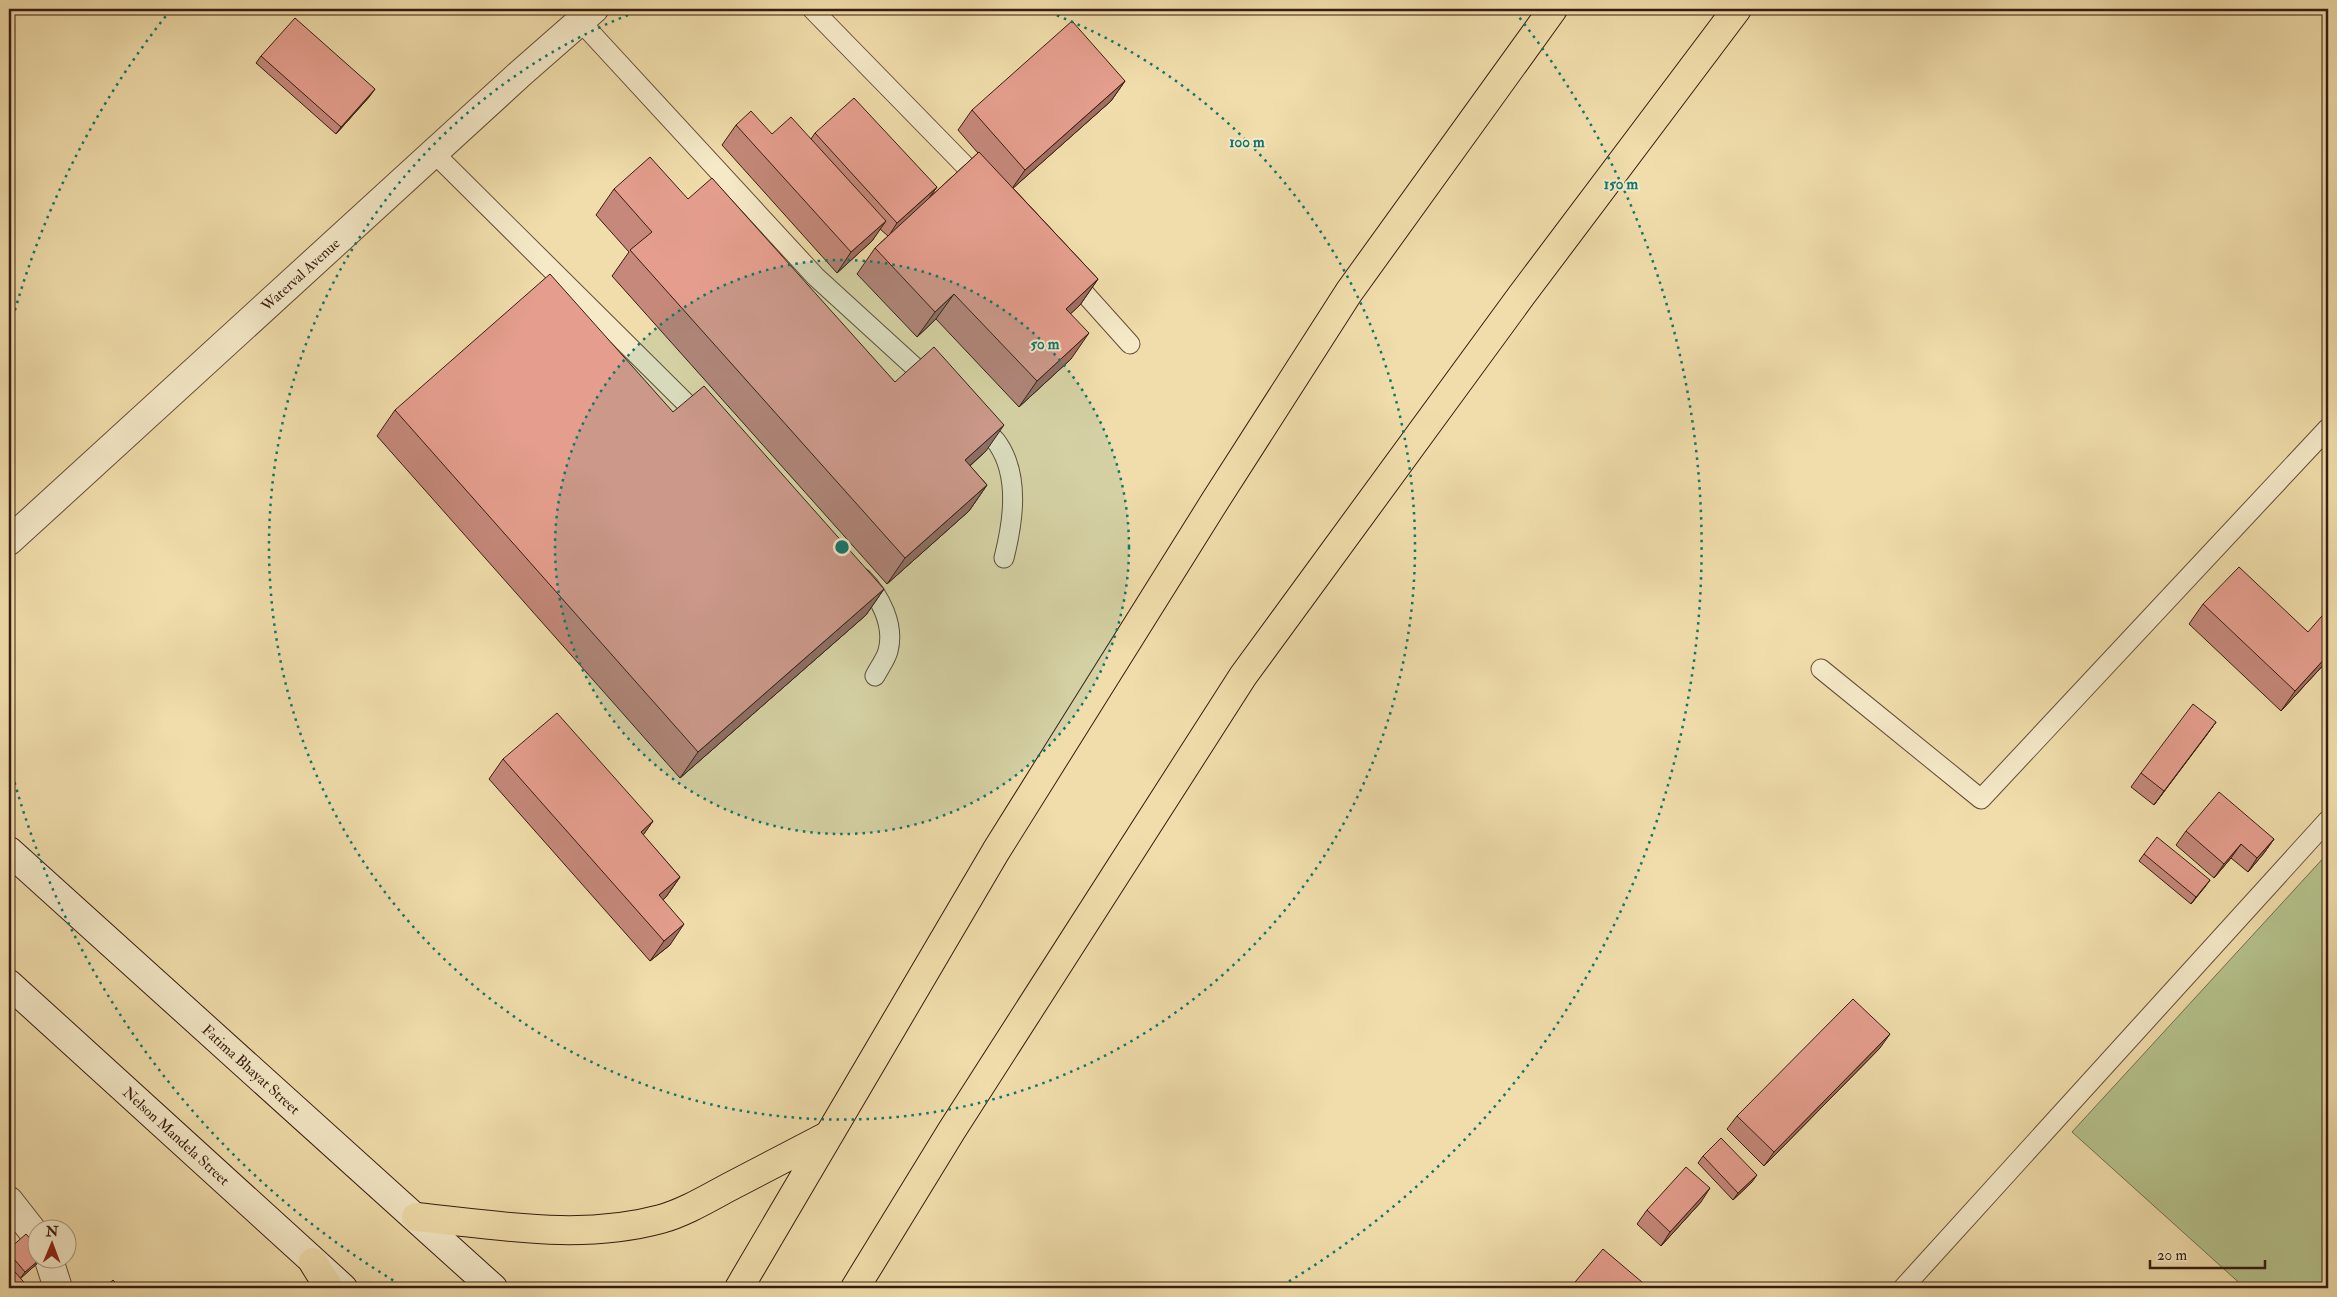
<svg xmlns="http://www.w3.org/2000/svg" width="2337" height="1297" font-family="'IM FELL Double Pica',serif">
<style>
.grass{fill:#b5c28c;stroke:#766f4e}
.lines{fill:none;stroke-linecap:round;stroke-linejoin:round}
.lane-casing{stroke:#664c37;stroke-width:21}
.street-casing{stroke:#664c37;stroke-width:30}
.secondary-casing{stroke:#381c10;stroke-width:30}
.primary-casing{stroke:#381c10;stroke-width:30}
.lane{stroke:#f5e9c8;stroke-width:19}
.street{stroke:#f5e9c8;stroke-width:28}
.secondary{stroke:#f5e9c8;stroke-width:28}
.primary{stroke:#f0ddab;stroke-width:28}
.wall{fill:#c5887a;stroke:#381c10}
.shaded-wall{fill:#a06f63;stroke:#381c10}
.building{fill:#e59e8e;stroke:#381c10}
.ring{fill:none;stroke:#0f766e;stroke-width:2.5;stroke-dasharray:2.5 5}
.labels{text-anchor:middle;stroke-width:4;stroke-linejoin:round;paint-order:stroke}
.street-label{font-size:15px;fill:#381c10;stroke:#f5e9c8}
.centre{fill:#0f766e;stroke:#f5e9c8;stroke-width:2.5}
.ring-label{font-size:15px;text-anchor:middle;font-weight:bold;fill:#0f766e;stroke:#f5e9c8;stroke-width:4;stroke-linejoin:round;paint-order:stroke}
</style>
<rect width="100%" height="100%" fill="#f0ddab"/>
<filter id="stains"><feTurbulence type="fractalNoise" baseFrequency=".004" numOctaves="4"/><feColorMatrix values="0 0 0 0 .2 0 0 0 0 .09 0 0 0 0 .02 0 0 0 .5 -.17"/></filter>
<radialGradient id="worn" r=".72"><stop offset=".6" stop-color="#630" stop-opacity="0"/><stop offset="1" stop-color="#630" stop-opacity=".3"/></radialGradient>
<path class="grass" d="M2328 853V1288H2245L2072 1132Z"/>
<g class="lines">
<g class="lane-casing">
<path id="lane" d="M812 9 982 183
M580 21 816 277 931 382
M434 153 703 420
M1069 276 1130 344
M975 422C983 429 993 436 998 444 1020 477 1013 522 1004 558
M862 578C880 596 895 625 888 651 886 659 879 668 875 676
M1821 669 1981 799 2328 428
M1903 1288 2328 820"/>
</g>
<g class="street-casing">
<g id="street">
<path id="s1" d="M9 541 521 73 594 9"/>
<path d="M9 1201 38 1238"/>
<path d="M49 1260 58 1288"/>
</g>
</g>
<g class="secondary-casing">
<g id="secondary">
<path id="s2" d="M9 851 493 1288"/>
<path id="s3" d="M9 984 343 1288"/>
</g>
</g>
<g class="primary-casing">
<path id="primary" d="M416 1217C498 1225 580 1241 661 1219 686 1212 710 1197 733 1185 764 1169 796 1152 827 1136
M313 1262 329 1288
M739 1288 996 851 1215 501 1349 292 1553 9
M855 1288 952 1130 1243 676 1521 296 1737 9"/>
</g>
<use href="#lane" class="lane"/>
<use href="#street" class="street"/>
<use href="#secondary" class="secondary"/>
<use href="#primary" class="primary"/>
</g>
<path class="wall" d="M261 56 370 96 336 134 256 63Z
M1125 81 1111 101 1013 188 1098 279 1080 305 1070 314 1071 359 1019 407 936 319 917 337 857 274 875 248 888 236 880 229 872 241 837 273 722 145 736 125 772 134 811 139 815 133 937 187 929 198 978 153 958 130 972 110Z
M614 189 688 199 895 382 986 451 970 466 987 485 969 511 887 584 612 276 629 252 596 215Z
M395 410 673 412 884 589 866 615 680 778 377 436Z
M2203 604 2308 632 2328 660 2281 711 2189 624Z
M2216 722 2154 805 2131 787 2141 773Z
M503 759 653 821 643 835 680 877 666 897 663 900 670 945 650 961 489 779Z
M2186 831 2274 839 2264 853 2248 872 2231 858 2214 878 2176 845Z
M2144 854 2210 880 2191 904 2139 861Z
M1880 1048 1764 1166 1727 1129 1737 1116Z
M1703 1156 1752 1182 1733 1200 1698 1163Z
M1701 1202 1661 1246 1637 1224 1647 1210Z
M9 1249 38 1260H41L39 1262 9 1288Z"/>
<path class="shaded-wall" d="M1125 81 1111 101 1011 190 1025 170Z
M375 89 370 96 336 134 341 127Z
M937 187 927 201 888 237 897 223Z
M886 221 872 241 837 273 851 252Z
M1098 279 1080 305 1048 335 1066 309Z
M954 294 936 319 917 337 935 312Z
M1089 333 1071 359 1019 407 1037 381Z
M1004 425 986 451 947 486 965 460Z
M987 485 969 511 887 584 905 558Z
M884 589 866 615 680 778 698 752Z
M2328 655V660L2281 711 2295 691Z
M2216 722 2206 736 2154 805 2164 791Z
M653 821 639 841 641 832Z
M2274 839 2264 853 2248 872 2257 858Z
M2241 844 2231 858 2214 878 2224 864Z
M680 877 666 897 645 916 659 895Z
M2210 880 2205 887 2191 904 2196 897Z
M684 924 670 945 650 961 664 941Z
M1890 1034 1880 1048 1764 1166 1774 1152Z
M1757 1175 1752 1182 1733 1200 1738 1193Z
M1710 1188 1701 1202 1661 1246 1670 1232Z
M39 1260H41L20 1279 25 1272Z"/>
<path class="building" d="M295 18 375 89 341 127 261 56Z
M1072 21 1125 81 1025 170 972 110Z
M854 98 937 187 897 223 815 133Z
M751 111 772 134 791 117 886 221 851 252 736 125Z
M979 152 1098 279 1066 309 1089 333 1037 381 954 294 935 312 875 248Z
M650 157 688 199 712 178 895 382 934 347 1004 425 965 460 987 485 905 558 630 250 652 232 614 189Z
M550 274 673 412 704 386 884 589 698 752 395 410Z
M2239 567 2308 632 2328 609V655L2295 691 2203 604Z
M2193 704 2216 722 2164 791 2141 773Z
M557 713 653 821 641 832 680 877 659 895 684 924 664 941 503 759Z
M2219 792 2274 839 2257 858 2241 844 2224 864 2186 831Z
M2157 837 2210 880 2196 897 2144 854Z
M1853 999 1890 1034 1774 1152 1737 1116Z
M1721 1138 1757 1175 1738 1193 1703 1156Z
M1686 1167 1710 1188 1670 1232 1647 1210Z
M26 1234 38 1247V1260H39L25 1272 9 1253V1249Z
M1603 1249 1649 1288H1570Z
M9 1265 29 1288H9Z
M113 1280 121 1288H104Z"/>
<circle cx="842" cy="547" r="287" fill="#0f766e" fill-opacity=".12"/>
<g class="ring">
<circle cx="842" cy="547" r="287"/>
<path d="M1043 10A573 573 0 1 1 641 10"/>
<path d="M406 1288A860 860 0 0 1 9 762M9 332A860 860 0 0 1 169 12M1515 12A860 860 0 0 1 1278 1288"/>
</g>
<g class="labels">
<g class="street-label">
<text dy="5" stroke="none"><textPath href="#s1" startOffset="395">Waterval Avenue</textPath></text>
<text dy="5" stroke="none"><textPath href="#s2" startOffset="326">Fatima Bhayat Street</textPath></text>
<text dy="5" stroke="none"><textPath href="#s3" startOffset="226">Nelson Mandela Street</textPath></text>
</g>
</g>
<circle cx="842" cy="547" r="8" class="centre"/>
<g class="ring-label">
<text x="1247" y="147">100 m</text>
<text x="1621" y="189">150 m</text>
<text x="1045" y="349">50 m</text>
</g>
<rect width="2337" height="1297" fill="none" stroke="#f0ddab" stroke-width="30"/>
<rect x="10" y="10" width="2317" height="1277" fill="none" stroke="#381c10" stroke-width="2.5"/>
<rect x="15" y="15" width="2307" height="1267" fill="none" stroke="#381c10"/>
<g transform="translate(52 1244) rotate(1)"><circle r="24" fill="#f5e9c8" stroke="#a9977e"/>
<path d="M0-4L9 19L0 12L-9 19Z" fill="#8f2418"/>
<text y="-8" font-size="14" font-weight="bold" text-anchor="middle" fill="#381c10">N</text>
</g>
<path d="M2150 1260v8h115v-8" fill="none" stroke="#381c10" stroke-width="2.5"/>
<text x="2157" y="1260" font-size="15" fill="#381c10" stroke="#f5e9c8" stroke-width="4" paint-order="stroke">20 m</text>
<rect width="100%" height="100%" filter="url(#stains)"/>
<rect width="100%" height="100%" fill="url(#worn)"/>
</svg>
